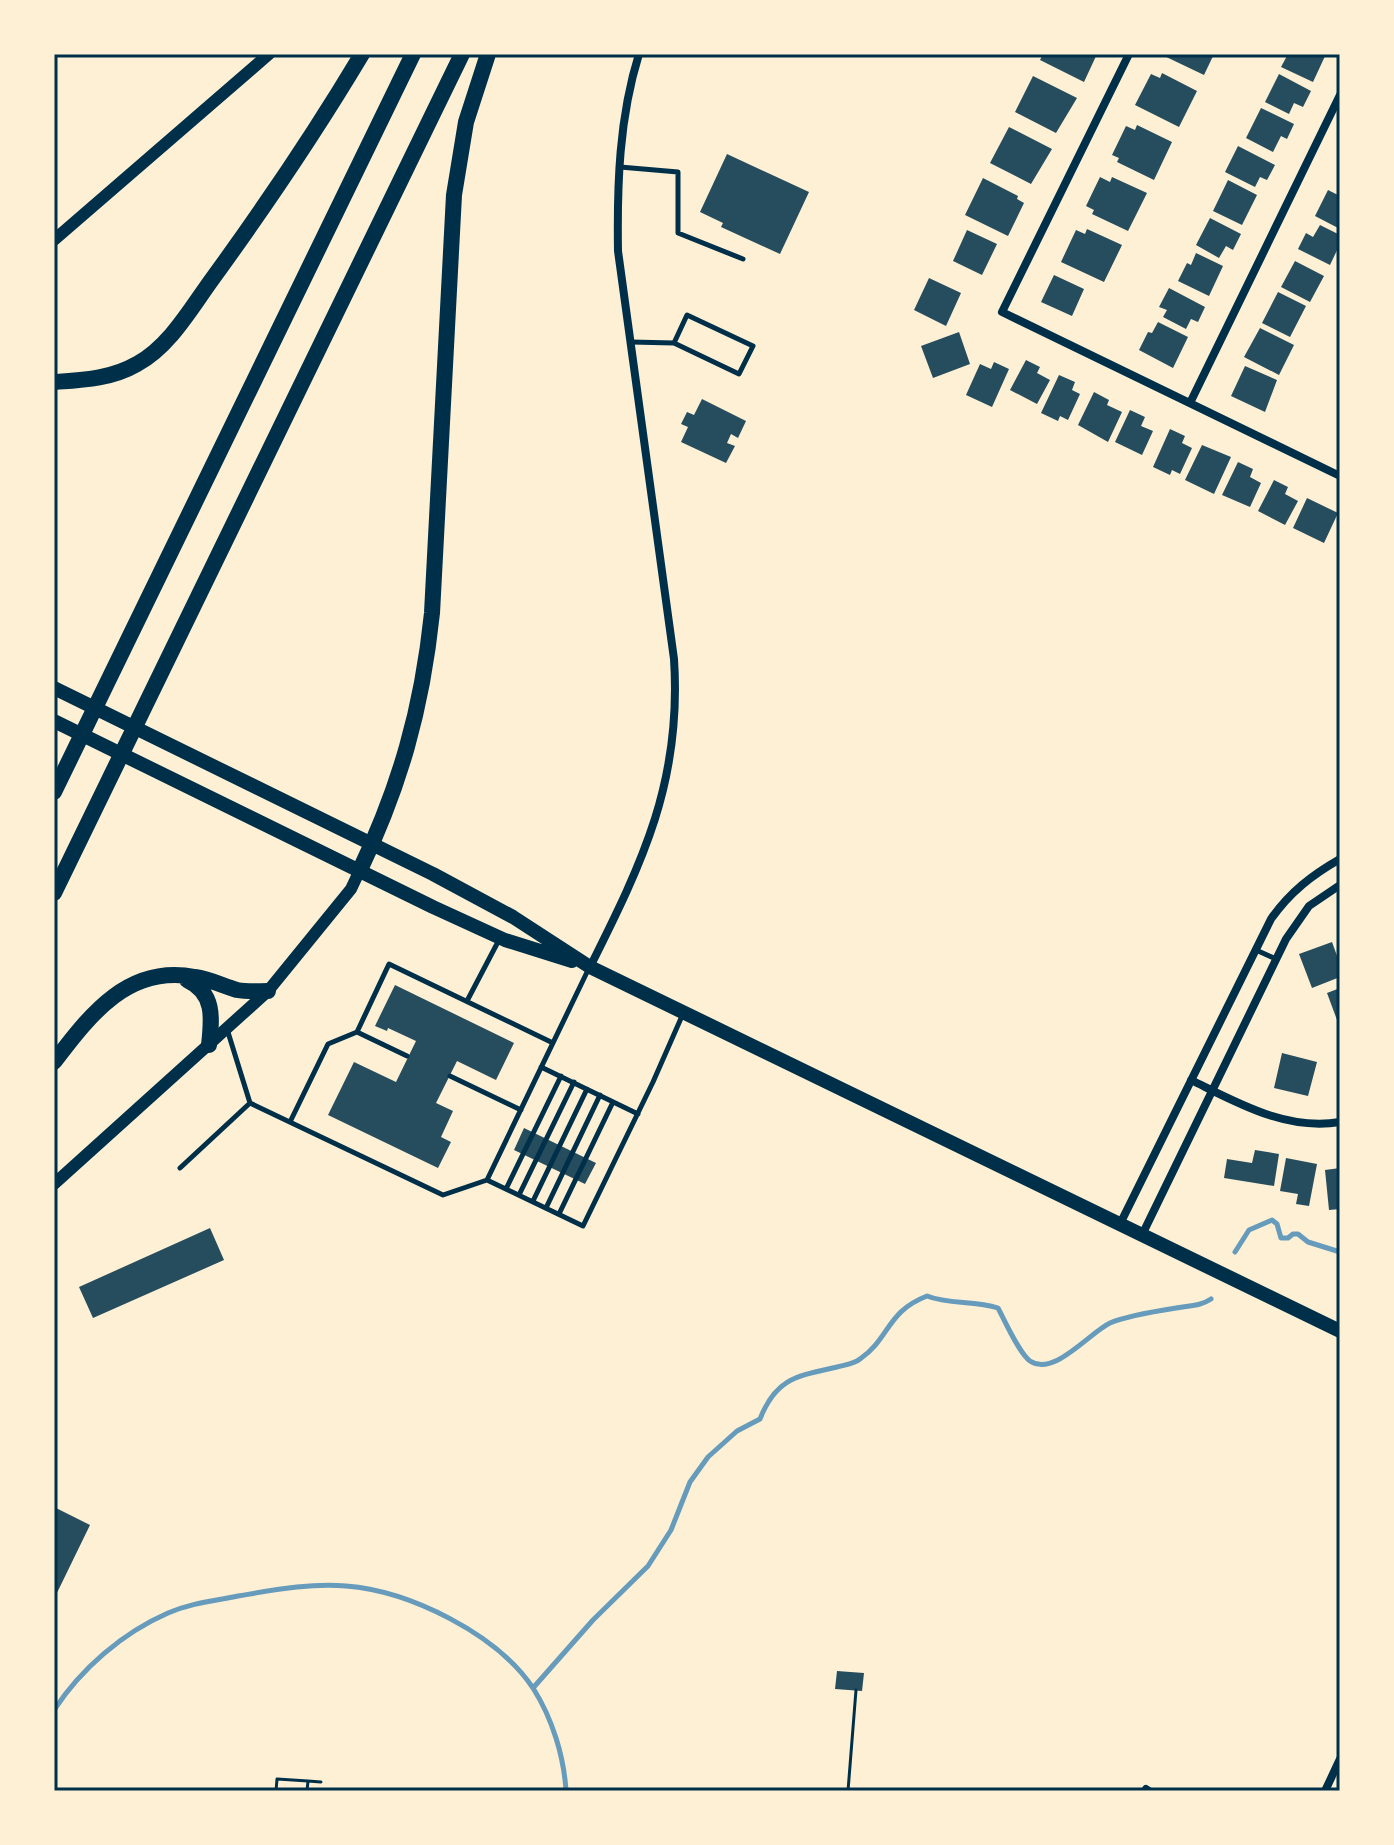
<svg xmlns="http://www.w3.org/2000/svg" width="1394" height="1845" font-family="Helvetica,sans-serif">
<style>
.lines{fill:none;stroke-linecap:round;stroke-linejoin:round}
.stream{stroke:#669bbc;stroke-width:5}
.building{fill:#264d5e}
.path{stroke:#003049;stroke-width:3}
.service{stroke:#003049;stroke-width:5}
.minor{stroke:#003049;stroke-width:8}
.tertiary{stroke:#003049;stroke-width:12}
.secondary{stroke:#003049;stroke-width:14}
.motorway{stroke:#003049;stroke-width:16}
.neatline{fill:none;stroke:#003049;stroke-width:3}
</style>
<rect width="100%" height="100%" fill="#fdf0d5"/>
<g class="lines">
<path class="stream" d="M1235 1252 1249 1230 1272 1220 1277 1224 1281 1238H1288L1293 1234H1298L1308 1242 1340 1252
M533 1688 593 1620 648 1566 671 1530 690 1482 708 1457 737 1431 760 1419C776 1378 797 1376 837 1367 844 1365 854 1364 860 1359 891 1337 886 1312 927 1296 949 1305 974 1300 998 1308 1005 1321 1019 1353 1030 1361 1054 1377 1089 1333 1110 1323 1126 1316 1157 1311 1176 1308 1189 1305 1199 1307 1211 1299
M54 1710C81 1669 122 1633 168 1613 191 1603 214 1601 238 1596 274 1590 310 1583 346 1586 410 1591 497 1634 533 1688 552 1718 564 1756 566 1791"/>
</g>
<path class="building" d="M1043 54H1097L1084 82 1040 60Z
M1160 54H1214L1204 75Z
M1288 54H1326L1313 82 1281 67Z
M1162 73 1197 91 1179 127 1135 105 1151 74 1160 78Z
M1279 74 1311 91 1303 107 1294 103 1289 114 1265 102Z
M1033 76 1077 98 1056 133 1015 112Z
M1261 108 1294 124 1287 139 1281 136 1273 152 1246 138Z
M1137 125 1172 142 1154 180 1117 162 1119 158 1112 155 1126 126 1135 130Z
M1009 127 1052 149 1031 184 990 163Z
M1238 146 1275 165 1267 180 1260 177 1255 187 1225 172Z
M727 154 809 192 780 254 721 227 723 223 700 212Z
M1100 177 1110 182 1112 177 1147 193 1128 231 1092 214 1094 210 1086 206Z
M983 178 1018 196 1017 199 1024 203 1008 236 965 215Z
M1228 180 1257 195 1242 225 1213 211Z
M1328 190 1340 196V229L1315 216Z
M1210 218 1241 234 1233 250 1226 246 1219 258 1196 245Z
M1320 225 1340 235V244L1330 265 1298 249 1306 233 1313 237Z
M1087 229 1122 245 1104 282 1061 262 1076 230 1085 234Z
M967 230 997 244 982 275 953 261Z
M1196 253 1223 266 1209 296 1178 281 1187 263 1191 265Z
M1295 261 1324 276 1310 302 1281 287Z
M1054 275 1084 289 1072 316 1041 302Z
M929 278 961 293 946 326 914 310Z
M1169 288 1205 307 1198 322 1191 319 1186 329 1163 317 1167 310 1159 307Z
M1278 292 1306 306 1290 337 1262 323Z
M1158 322 1188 337 1173 368 1139 350 1148 332 1152 333Z
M1260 328 1294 345 1279 375 1244 357Z
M959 332 970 364 933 378 921 346Z
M1026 360 1040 367 1037 373 1050 380 1037 404 1010 390Z
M994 362 1009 369 992 407 966 395 980 364 991 369Z
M1245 366 1277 380 1265 412 1231 396Z
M1059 375 1075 382 1072 390 1080 394 1068 420 1060 416 1058 421 1041 413Z
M1094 392 1109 400 1107 405 1122 412 1108 442 1078 425Z
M702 399 746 421 738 438 731 434 727 443 735 446 726 463 681 442 688 427 681 424 687 412 694 415Z
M1130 410 1145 417 1141 426 1153 431 1142 455 1115 442Z
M1170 429 1185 436 1182 443 1192 448 1180 474 1172 470 1170 475 1153 467Z
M1202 445 1231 457 1214 494 1185 480Z
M1238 462 1253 469 1250 477 1261 483 1250 507 1222 495Z
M1274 480 1288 487 1285 494 1298 501 1285 525 1258 511Z
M1307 498 1338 513 1324 543 1293 528Z
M1332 942 1340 964V977L1312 988 1299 954Z
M395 985 514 1043 496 1080 457 1061 436 1103 453 1111 441 1137 451 1142 438 1168 328 1115 354 1062 396 1082 416 1041 388 1028 387 1031 375 1026Z
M1340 988V1028L1327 993Z
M1282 1053 1317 1062 1308 1096 1274 1088Z
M524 1128 596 1163 585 1184 514 1150Z
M1255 1150 1279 1154 1274 1186 1224 1178 1227 1159 1252 1163Z
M1286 1158 1317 1164 1309 1206 1296 1204 1298 1194 1280 1191Z
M1340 1168V1209L1329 1210 1325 1170Z
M210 1228 224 1260 93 1318 79 1287Z
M54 1507 90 1525 54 1599Z
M837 1671 864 1673 862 1691 835 1689Z"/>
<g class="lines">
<path class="path" d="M308 1781 321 1782
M276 1791 277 1779 308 1781 307 1791
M848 1791 856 1690"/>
<path class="service" d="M620 167 678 172V233L743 259
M631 342 674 343 739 374 753 346 687 315 674 343
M1256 950 1276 959
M589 968 487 1180 583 1226 653 1082 682 1016
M467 1001 500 938
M227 1029 250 1103 443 1195 487 1180
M357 1032 407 1056
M541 1067 638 1114
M450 1076 521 1110
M290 1122 328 1044 357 1032 389 964 553 1043
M180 1168 250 1103
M506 1189 561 1076
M519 1195 574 1082
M533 1201 587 1089
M546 1208 600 1095
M559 1214 613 1102"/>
<path class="minor" d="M1129 54 1002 312 1340 476
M1190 403 1340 95
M590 967C643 861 682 781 674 659L618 251C617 185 619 118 639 54
M1191 1080C1238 1103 1286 1131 1340 1122
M1120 1224 1271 919C1290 892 1312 875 1340 859
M1142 1235 1286 939 1309 906 1340 885
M1146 1789 1149 1791
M1325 1791 1340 1759"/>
<path class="tertiary" d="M54 240 269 54
M54 1184 268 991 351 889 359 872"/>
<path class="secondary" d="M54 688 433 874 513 917 590 967 1340 1331
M54 721 433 907 505 940 572 961"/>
<path class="motorway" d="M54 382C83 380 111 379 137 364 170 346 191 308 213 278 266 205 316 131 362 54
M54 792 413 54
M359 872C400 786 422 709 432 613L454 195 466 122 488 54
M54 893 462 54
M187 980C215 993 212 1018 209 1045
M54 1062C90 1015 128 964 195 977 210 979 223 986 237 990 247 992 258 991 268 991"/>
</g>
<rect width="1394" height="1845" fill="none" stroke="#fdf0d5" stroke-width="112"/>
<rect x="56" y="56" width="1282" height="1733" class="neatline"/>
</svg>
